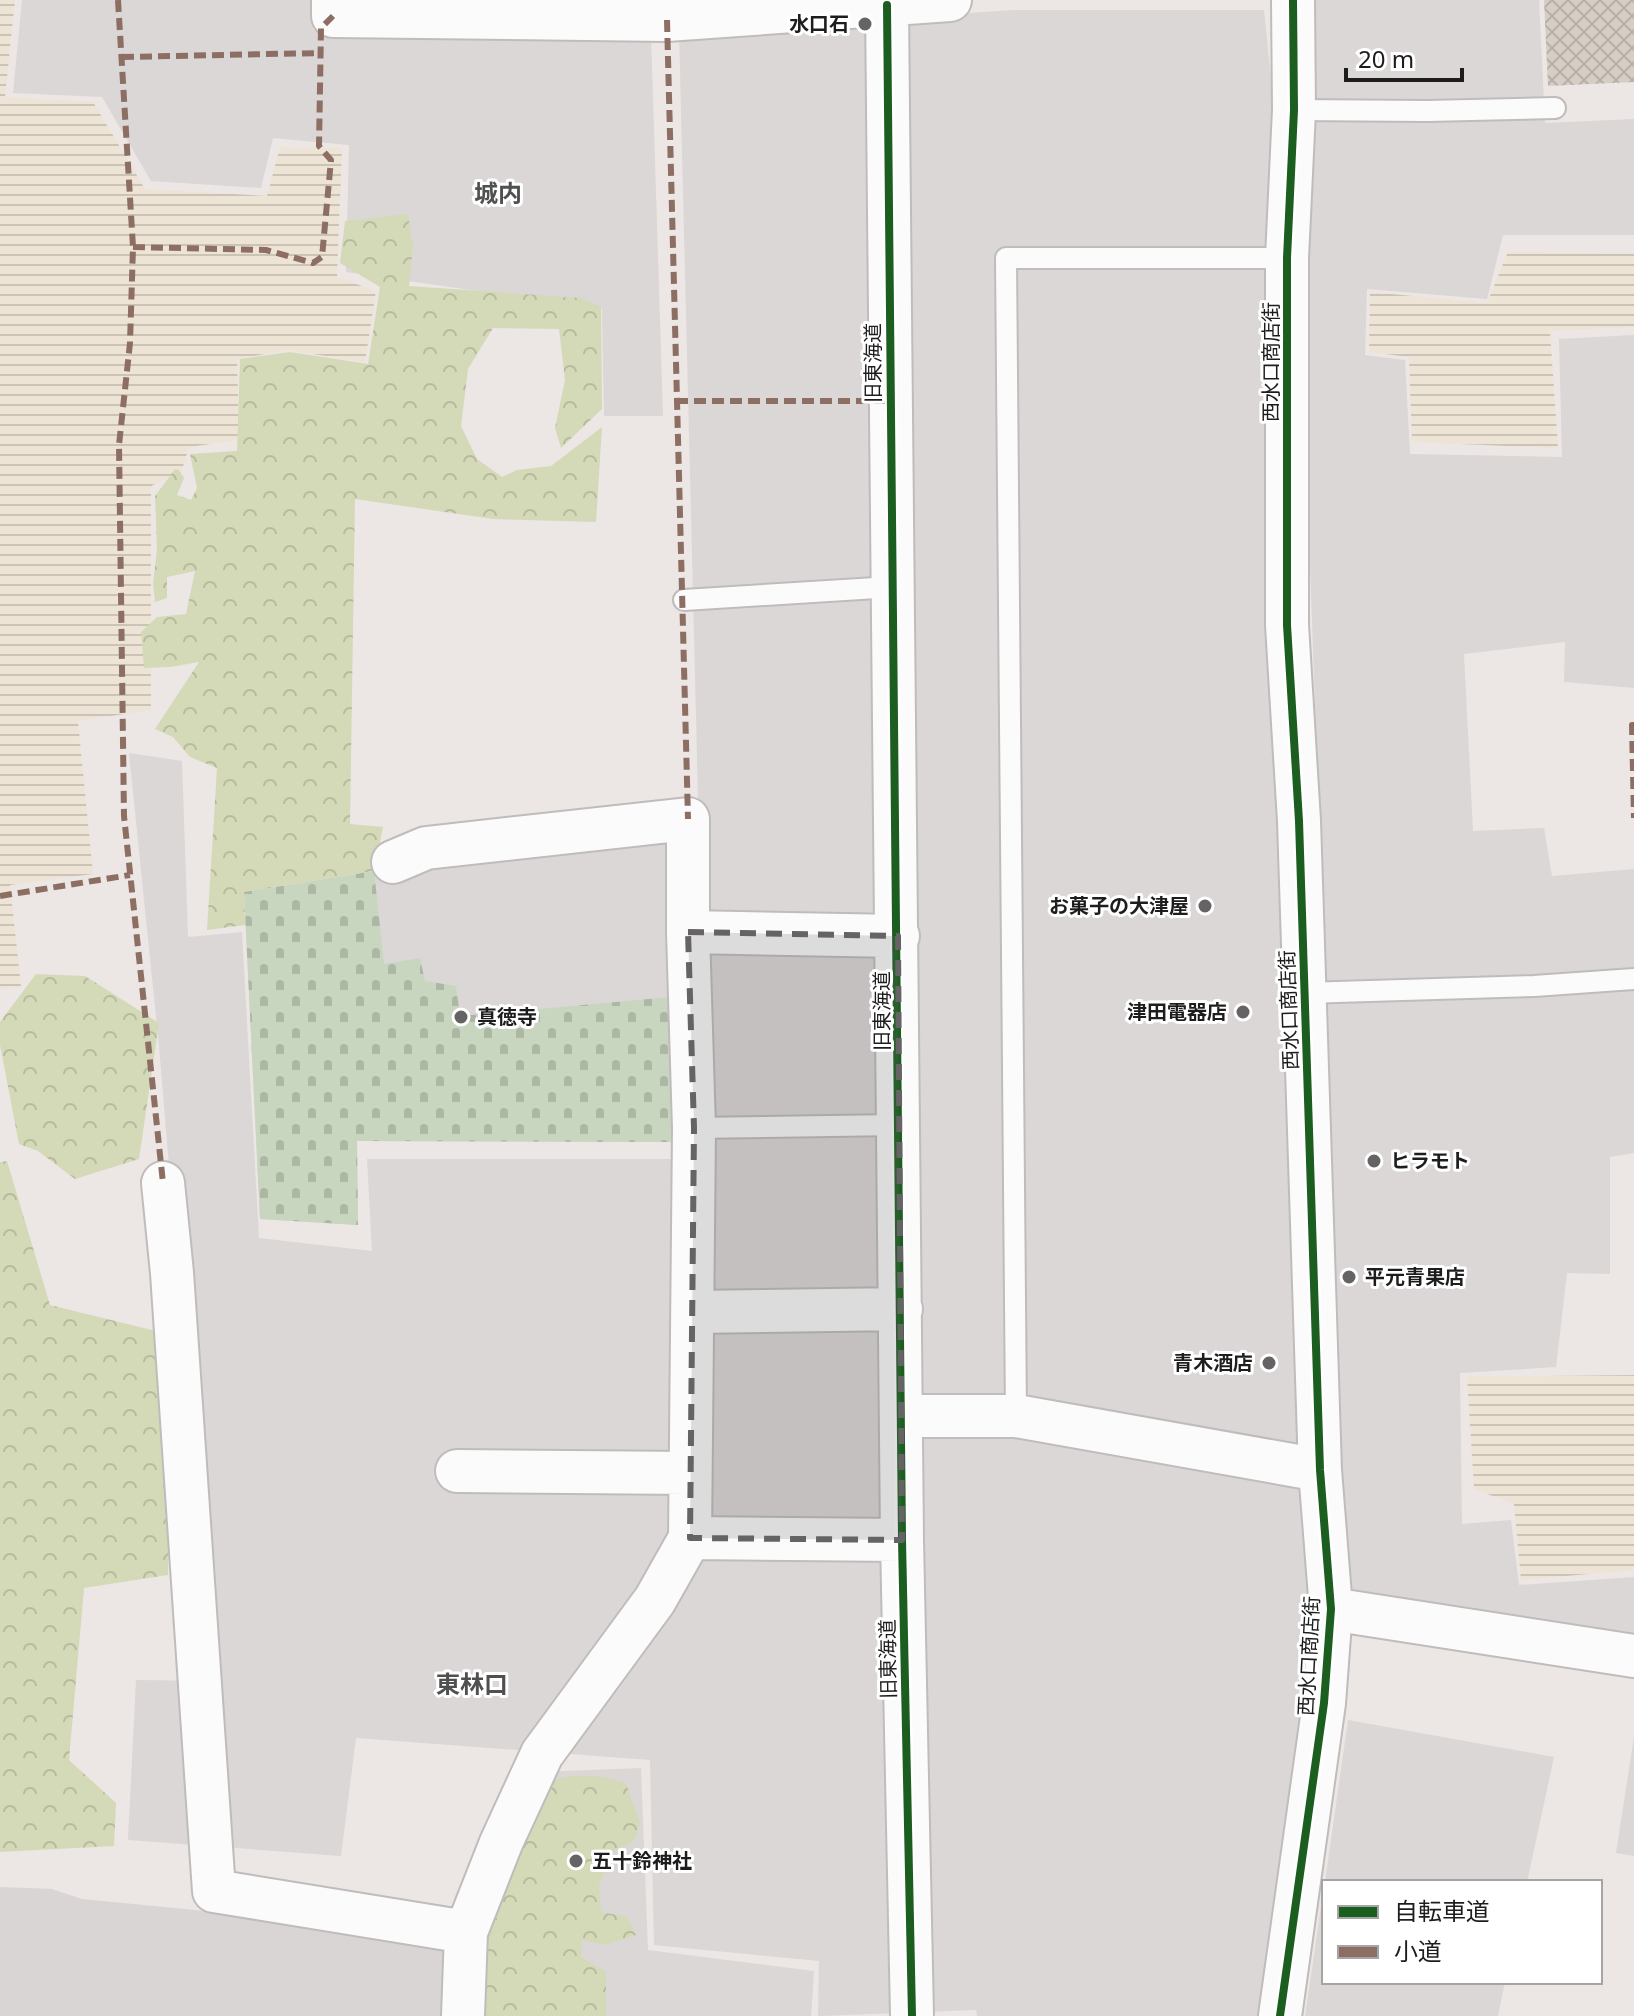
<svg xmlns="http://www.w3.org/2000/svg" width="1634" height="2016" font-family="'Noto Sans','Noto Sans JP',sans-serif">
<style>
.residential{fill:#dbd7d6}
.religious{fill:#dad7d6}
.construction{fill:url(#construction-cross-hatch)}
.farmland{fill:url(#farmland-rules)}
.forest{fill:url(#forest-crowns)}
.cemetery{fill:url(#cemetery-stones)}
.parking{fill:#d8d5d4}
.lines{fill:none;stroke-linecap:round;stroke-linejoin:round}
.lane-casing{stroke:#bfbcbb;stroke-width:24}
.street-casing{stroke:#bfbcbb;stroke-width:46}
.lane{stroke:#fcfbfb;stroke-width:20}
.street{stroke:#fcfbfb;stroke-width:42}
.quiet{stroke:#8d6e63;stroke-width:6;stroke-dasharray:12 6;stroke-linecap:butt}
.cycleway-casing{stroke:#fff;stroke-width:13}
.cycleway{stroke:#1b5e20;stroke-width:8}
.marked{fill:#656363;fill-opacity:0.2;stroke:#656363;stroke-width:6;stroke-dasharray:16 10;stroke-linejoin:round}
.poi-dot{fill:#656363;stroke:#fff;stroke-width:3}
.labels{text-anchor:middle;stroke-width:6;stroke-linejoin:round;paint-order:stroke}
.poi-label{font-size:20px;font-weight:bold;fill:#1d1d1d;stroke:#fff;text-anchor:end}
.street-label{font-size:20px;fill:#1d1d1d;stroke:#fff}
.quarter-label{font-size:24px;font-weight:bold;fill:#505050;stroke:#fff}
</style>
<defs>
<pattern id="construction-cross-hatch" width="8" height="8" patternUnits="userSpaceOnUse" patternTransform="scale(2)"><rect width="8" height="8" fill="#d6cdc5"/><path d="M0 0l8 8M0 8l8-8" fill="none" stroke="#b7b0a9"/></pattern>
<pattern id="farmland-rules" width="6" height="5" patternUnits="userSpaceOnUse" patternTransform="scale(2)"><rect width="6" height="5" fill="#eee4d6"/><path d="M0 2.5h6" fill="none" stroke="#ccc3b7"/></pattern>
<pattern id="forest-crowns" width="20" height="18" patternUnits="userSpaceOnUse" patternTransform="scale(2)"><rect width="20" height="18" fill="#d4dab7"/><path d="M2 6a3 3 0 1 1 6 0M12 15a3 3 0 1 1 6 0" fill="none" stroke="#b6bb9d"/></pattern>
<pattern id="cemetery-stones" width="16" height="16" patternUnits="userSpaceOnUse" patternTransform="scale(2)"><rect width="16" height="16" fill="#c9d6bf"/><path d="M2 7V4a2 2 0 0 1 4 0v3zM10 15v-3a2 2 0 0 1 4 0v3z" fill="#acb7a4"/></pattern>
</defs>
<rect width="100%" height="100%" fill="#ece6e4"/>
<path class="residential" d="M22 0H312L313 30 651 34 663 416H604L602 309 346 272 349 145 273 138 261 188 151 181 102 97 13 93Z
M1315 0H1539L1545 123 1634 119V235H1503L1487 299 1367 289 1365 355 1405 360 1410 454 1562 457 1559 339 1634 335V688L1564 682 1565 642 1464 654 1473 831 1544 828 1552 876 1634 869V1153L1610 1157V1274L1567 1273 1556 1367 1460 1373 1462 1524 1511 1520 1519 1585 1634 1577V1650L1347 1596 1303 370Z
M1016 10H1264L1273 99 1264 436 1302 1342 1310 1673 1262 2016H977L976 2010 818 2016 819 1961 654 1945 650 1760 356 1738 341 1856 128 1840 136 1680 212 1681 159 1046 129 753 182 761 188 937 242 932 259 1238 372 1251 367 1159H707L679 31Z
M1348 1720 1554 1757 1527 1882H1325Z
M1634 1737V1856L1616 1853Z
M1324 1887V1982H1505L1498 2016H1305Z"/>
<path class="religious" d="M668 826 676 1142 357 1141 358 1225 260 1219 244 892Z
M641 1768 648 1950 814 1971 811 2016H473L540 1772Z"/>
<path class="construction" d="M1544 0H1634V82L1548 86Z"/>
<path class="farmland" d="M0 0H15L5 97 93 102 145 189 267 196 280 147 342 148 337 277 376 291 365 362 287 350 237 359 239 440 189 447 181 473 151 486V710L78 721 93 874 10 885 21 987 0 990Z
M1508 252 1634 254V327L1550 331 1558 448 1412 442 1409 357 1369 352 1370 292 1487 303Z
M1634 1375V1570L1521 1580 1514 1504 1474 1489 1467 1377Z"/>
<path class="forest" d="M408 214 413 246 409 286 580 298 601 307 602 409 561 448 555 428 565 380 559 329 493 328 468 369 461 426 477 459 502 477 517 470 551 466 602 427 596 522 493 519 355 499 350 824 383 827 374 871 244 892 245 925 207 930 217 768 190 757 173 737 155 729 199 662 170 667 144 668 141 632 157 617 186 614 195 571 167 577V598L155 602 153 584 157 549 155 496 175 469 179 470 184 478 177 495 191 500 197 488 190 454 237 451 240 359 290 352 368 364 380 287 340 263 345 221Z
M36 974 85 976 159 1023 139 1159 75 1179 38 1151 19 1144 0 1045V1022Z
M7 1161 50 1305 168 1334V1575L84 1588 69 1760 116 1803 114 1846 0 1852V1162Z
M569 1776H600L626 1783 640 1823 634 1841 614 1850 599 1885 601 1912 627 1917 636 1935 606 1945 582 1940 581 1957 606 1972V2016H469L481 1947 547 1782Z"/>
<path class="cemetery" d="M374 871 384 964 420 958 425 981 456 986 460 1016 671 997 676 1142 357 1141 358 1225 260 1219 244 892Z"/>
<path class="parking" d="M0 1887 52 1889 82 1899 380 1928 455 1945 451 2016H0Z"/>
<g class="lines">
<g class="lane-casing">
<path id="lane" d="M1294 110 1427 111 1555 108
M684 600 892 587
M1304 993 1534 986 1634 979
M694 1128 899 1125
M1016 1416 1006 258H1287"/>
</g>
<g class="street-casing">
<path id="street" d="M333 0V16L667 20 950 0
M887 5 902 1540 912 2016
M393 862 426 848 688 819V932L694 1128 690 1538 655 1600 542 1754 501 1843 466 1932 463 2016
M688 932 898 936
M163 1183 172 1273 214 1891 466 1932
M693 1312 901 1309
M902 1416H1016L1320 1470
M457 1471 690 1473
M690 1538 902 1540
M1331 1609 1634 1656
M1280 2016 1324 1703 1331 1609 1320 1470 1299 821 1287 625V258L1294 110 1293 0"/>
</g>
<use href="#lane" class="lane"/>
<use href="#street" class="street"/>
<path class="quiet" d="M118 0 133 247 130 343 119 445 124 816 163 1183
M667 20 688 819
M122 57 321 53
M133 247 266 250 313 263 322 257 331 160 319 146 321 28 333 16
M676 401H890
M1634 725H1632L1634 818
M0 896 130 875"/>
<g class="cycleway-casing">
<path id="cycleway" d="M887 5 902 1540 912 2016
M1280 2016 1324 1703 1331 1609 1320 1470 1299 821 1287 625V258L1294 110 1293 0"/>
</g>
<use href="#cycleway" class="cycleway"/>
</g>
<path class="marked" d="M688 932 898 936 902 1540 690 1538 694 1128Z"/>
<g class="poi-dot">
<circle cx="865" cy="24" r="8"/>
<circle cx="1205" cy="906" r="8"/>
<circle cx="1243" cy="1012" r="8"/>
<circle cx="461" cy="1017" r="8"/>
<circle cx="1374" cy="1161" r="8"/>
<circle cx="1349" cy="1277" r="8"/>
<circle cx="1269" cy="1363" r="8"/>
<circle cx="576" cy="1861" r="8"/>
</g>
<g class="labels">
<g class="poi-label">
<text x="849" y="31">水口石</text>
<text x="1189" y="913">お菓子の大津屋</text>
<text x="1227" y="1019">津田電器店</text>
<text x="477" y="1024" text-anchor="start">真徳寺</text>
<text x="1390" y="1168" text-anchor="start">ヒラモト</text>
<text x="1365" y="1284" text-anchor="start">平元青果店</text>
<text x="1253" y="1370">青木酒店</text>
<text x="592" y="1868" text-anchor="start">五十鈴神社</text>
</g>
<g class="street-label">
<text transform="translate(1271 362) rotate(-90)" y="7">西水口商店街</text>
<text transform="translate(873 363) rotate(-90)" y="7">旧東海道</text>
<text transform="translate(1289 1010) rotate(-92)" y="7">西水口商店街</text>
<text transform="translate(882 1011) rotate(-90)" y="7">旧東海道</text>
<text transform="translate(1309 1656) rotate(-87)" y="7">西水口商店街</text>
<text transform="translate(888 1659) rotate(-91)" y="7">旧東海道</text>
</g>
<g class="quarter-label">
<text x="498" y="202">城内</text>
<text x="472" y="1693">東林口</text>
</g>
</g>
<rect x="1322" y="1880" width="280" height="104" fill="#ffffff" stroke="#a5a5a5" stroke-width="2"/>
<rect x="1338" y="1906" width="40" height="12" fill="#1b5e20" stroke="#a5a5a5" stroke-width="2"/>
<text x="1394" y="1920" font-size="24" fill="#1d1d1d">自転車道</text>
<rect x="1338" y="1946" width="40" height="12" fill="#8d6e63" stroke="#a5a5a5" stroke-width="2"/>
<text x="1394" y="1960" font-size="24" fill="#1d1d1d">小道</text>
<path d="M1346 68v12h116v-12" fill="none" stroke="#1d1d1d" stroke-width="4"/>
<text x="1358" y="68" font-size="24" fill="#1d1d1d" stroke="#ffffff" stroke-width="6" paint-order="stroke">20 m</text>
</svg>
